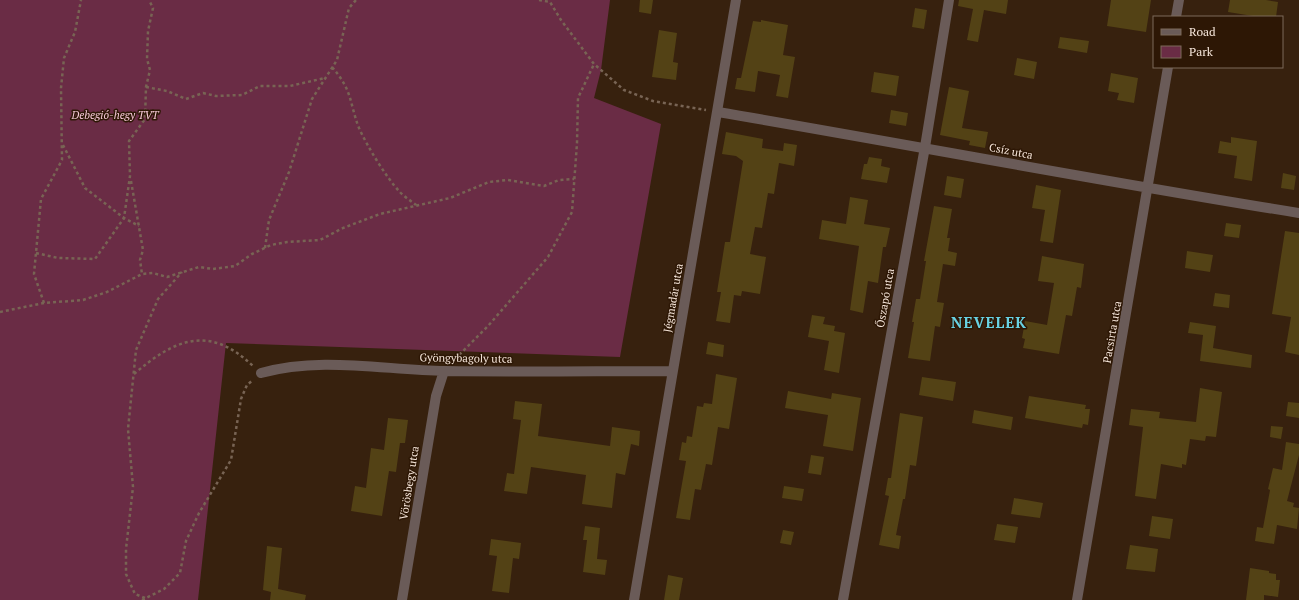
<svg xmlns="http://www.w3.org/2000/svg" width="1299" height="600" font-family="'PT Serif',serif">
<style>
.green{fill:#6a2c45}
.building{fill:#534215}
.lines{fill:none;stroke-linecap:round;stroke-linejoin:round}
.path{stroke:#786454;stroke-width:2.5;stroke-dasharray:3 3;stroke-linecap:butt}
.street{stroke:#6a5b58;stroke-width:10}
.labels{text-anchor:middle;stroke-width:3;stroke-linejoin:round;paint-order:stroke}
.park-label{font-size:11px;font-style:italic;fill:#f7c9d8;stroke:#2d1705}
.street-label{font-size:11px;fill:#f6e6da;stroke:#2d1705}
.district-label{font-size:15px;font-weight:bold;letter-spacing:1px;fill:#68d2e3;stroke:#2d1705}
</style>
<rect width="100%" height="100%" fill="#37210e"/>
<path class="green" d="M0 0H610L601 70 594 98 661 124 620 357 226 343 198 600H0Z"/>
<path class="building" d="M640 0H653L651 14 639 12Z
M959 0H1008L1006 14 984 10 978 42 967 40 973 9 958 6Z
M1111 0H1151L1146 32 1107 26Z
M1230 0H1266L1278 2 1276 17H1259L1228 12Z
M915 8 927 10 924 29 912 27Z
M761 20 788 25 783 55 795 57 788 98 776 96 780 75 758 71 755 92 735 89 737 78H741L753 21 761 22Z
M659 30 677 33 673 62 678 63 676 80 652 77Z
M1060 37 1089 41 1087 53 1058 48Z
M1017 58 1037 62 1034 79 1014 75Z
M874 72 899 76 896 96 871 92Z
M1111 73 1138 78 1134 103 1117 100 1119 93 1108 91Z
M949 87 969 91 962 128 988 132 985 148 969 145 970 141 940 135Z
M891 110 908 113 906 126 889 123Z
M726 132 763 139 762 148 783 151 784 143 797 145 794 166 779 163 774 194 768 193 762 228 755 227 750 254 766 257 760 294 742 291 741 296 734 295 730 323 716 321 721 292H717L725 242H730L743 161 736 156 722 154Z
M1231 137 1257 141 1252 181 1234 178 1237 156 1218 153 1220 141 1231 143Z
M869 157 882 159 881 166 890 168 887 183 861 179 864 164H867Z
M1283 173 1296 176 1294 190 1281 188Z
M947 176 964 179 961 198 944 195Z
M1036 185 1061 190 1053 243 1040 241 1045 210 1032 208Z
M850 197 868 200 864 224 890 228 886 247H883L878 283 868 281 863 313 850 310 859 246 819 239 822 220 846 224Z
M934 206 952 209 947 238H950L948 251 957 253 955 266 943 264 937 302 944 303 940 327 935 326 930 361 908 358 914 322H912L916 299H920L926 261H924Z
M1226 223 1241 225 1239 238 1224 236Z
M1285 231 1299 233V355L1285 352 1291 317 1272 314Z
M1187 251 1213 255 1210 272 1185 268Z
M1042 256 1084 264 1081 288 1077 287 1072 316 1066 315 1059 354 1023 348 1025 339 1022 338 1025 321 1047 325 1054 283 1038 281Z
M1215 293 1230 295 1229 308 1213 306Z
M812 315 825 317 823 324 835 326 834 331 845 333 839 373 824 370 829 341 808 337Z
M1190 322 1216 326 1213 348 1252 355 1251 368 1200 361 1203 335 1188 333Z
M708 342 724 345 723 357 706 354Z
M716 374 737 378 729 429 718 427 712 465 706 464 701 490 695 489 690 520 676 518 686 461 679 460 682 442 686 443 687 436 692 437 697 406 703 407 704 403 712 404Z
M922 377 956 382 953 401 919 395Z
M1200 388 1222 392 1216 437 1206 436 1205 441 1190 439 1186 465 1182 464V468L1161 464 1156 499 1135 496 1143 427 1129 425 1131 409 1160 412 1159 418 1196 422Z
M788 391 831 399 832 393 861 398 853 451 823 446 828 415 785 408Z
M1029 396 1086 405 1085 409H1090L1088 425 1083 424 1082 428 1025 418Z
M515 401 542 404 538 436 610 446 612 427 640 431 639 446 631 444 625 475 616 473 612 508 582 504 586 475 531 467 527 494 504 491 507 473 514 474 521 420 513 419Z
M1288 402 1299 403V418L1286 416Z
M974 410 1013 417 1011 430 972 423Z
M900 413 923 417 916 466 910 465 905 499H903L896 535 901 536 899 549 879 545 889 496 885 495 888 478H891Z
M388 418 408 420 405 443H400L396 472 389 471 382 516 351 511 355 486 366 488 371 448 384 450Z
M1271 426 1283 427 1281 439 1270 437Z
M1286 442 1299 444V455L1287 501 1294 503 1293 507 1299 508 1297 529 1277 525 1274 544 1255 541 1257 527 1263 528 1270 490 1268 489 1273 468 1282 470Z
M811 455 824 457 821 475 808 473Z
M784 486 804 489 802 501 782 498Z
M1014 498 1043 503 1040 518 1011 514Z
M1152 516 1173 519 1170 539 1149 536Z
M997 524 1018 527 1015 543 994 540Z
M585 526 600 528 597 559 607 560 605 575 583 572 587 540H583Z
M783 530 794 532 791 545 780 543Z
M491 539 521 543 519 559 513 558 509 593 492 591 497 556 489 555Z
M1130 545 1158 549 1155 572 1126 569Z
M267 546 282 548 278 589 306 595 305 600H270L271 592 263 590Z
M1250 568 1269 571V573L1276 574V580H1280L1278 597 1264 595V600H1246Z
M668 575 683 578 679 600H664Z"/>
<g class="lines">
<path class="path" d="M539 0 550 2 561 20 594 64 624 90 653 101 706 110
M332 67C353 91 349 102 359 128 367 146 386 177 399 191 403 196 410 200 416 205
M146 87 167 91 186 99 203 93 216 96 242 95 260 86H290L325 78
M63 145 85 188 124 218 139 226
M131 181 143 250 140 260 142 274
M265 248 269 220 289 172 312 99 337 60 349 8 356 0
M36 253 58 258 95 259 124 218 130 176 129 141 145 119 146 87 150 70 147 59 148 31 153 8 149 0
M44 303 34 274 41 199 62 160 61 88 64 58 75 32 81 0
M0 312 44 303 83 300 107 292 142 274 153 273 167 277 199 267 213 269 235 266 252 254 271 245 287 242 320 240 343 228 380 214 450 198 489 182 508 180 544 186 559 180 574 179
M455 359 488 326 548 257 572 212 577 143 578 98 594 64
M134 374C175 339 209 324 253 366
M145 598 135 594 126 574V549L133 487 128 429 136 350 158 299 182 272
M142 600 164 589 180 573 186 541 199 513 231 460 241 399 247 385 253 380"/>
<path class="street" d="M1176 17 1179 0
M718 112C912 145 1105 182 1299 213
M261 373C320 356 384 370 445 371 521 372 597 371 672 371
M402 600 436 396 444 371
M634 600 736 0
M843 600 925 147 949 0
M1077 600 1168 67"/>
</g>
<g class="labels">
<g class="park-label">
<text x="115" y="119">Debegió-hegy TVT</text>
</g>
<g class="street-label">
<text transform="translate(1011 151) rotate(11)" y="4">Csíz utca</text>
<text transform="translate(673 298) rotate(-80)" y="4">Jégmadár utca</text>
<text transform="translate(885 298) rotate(-80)" y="4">Őszapó utca</text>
<text transform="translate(1112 332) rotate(-80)" y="4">Pacsirta utca</text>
<text transform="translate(466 358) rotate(1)" y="4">Gyöngybagoly utca</text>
<text transform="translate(409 483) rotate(-81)" y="4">Vörösbegy utca</text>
</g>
<g class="district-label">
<text x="989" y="328">NEVELEK</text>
</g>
</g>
<rect x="1153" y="16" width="130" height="52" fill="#2d1705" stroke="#7d6a5a"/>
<rect x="1161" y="29" width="20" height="6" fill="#6a5b58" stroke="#7d6a5a"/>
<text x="1189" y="36" font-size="12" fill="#f6e6da">Road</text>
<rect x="1161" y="46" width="20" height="12" fill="#6a2c45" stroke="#7d6a5a"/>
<text x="1189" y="56" font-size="12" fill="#f6e6da">Park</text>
</svg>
